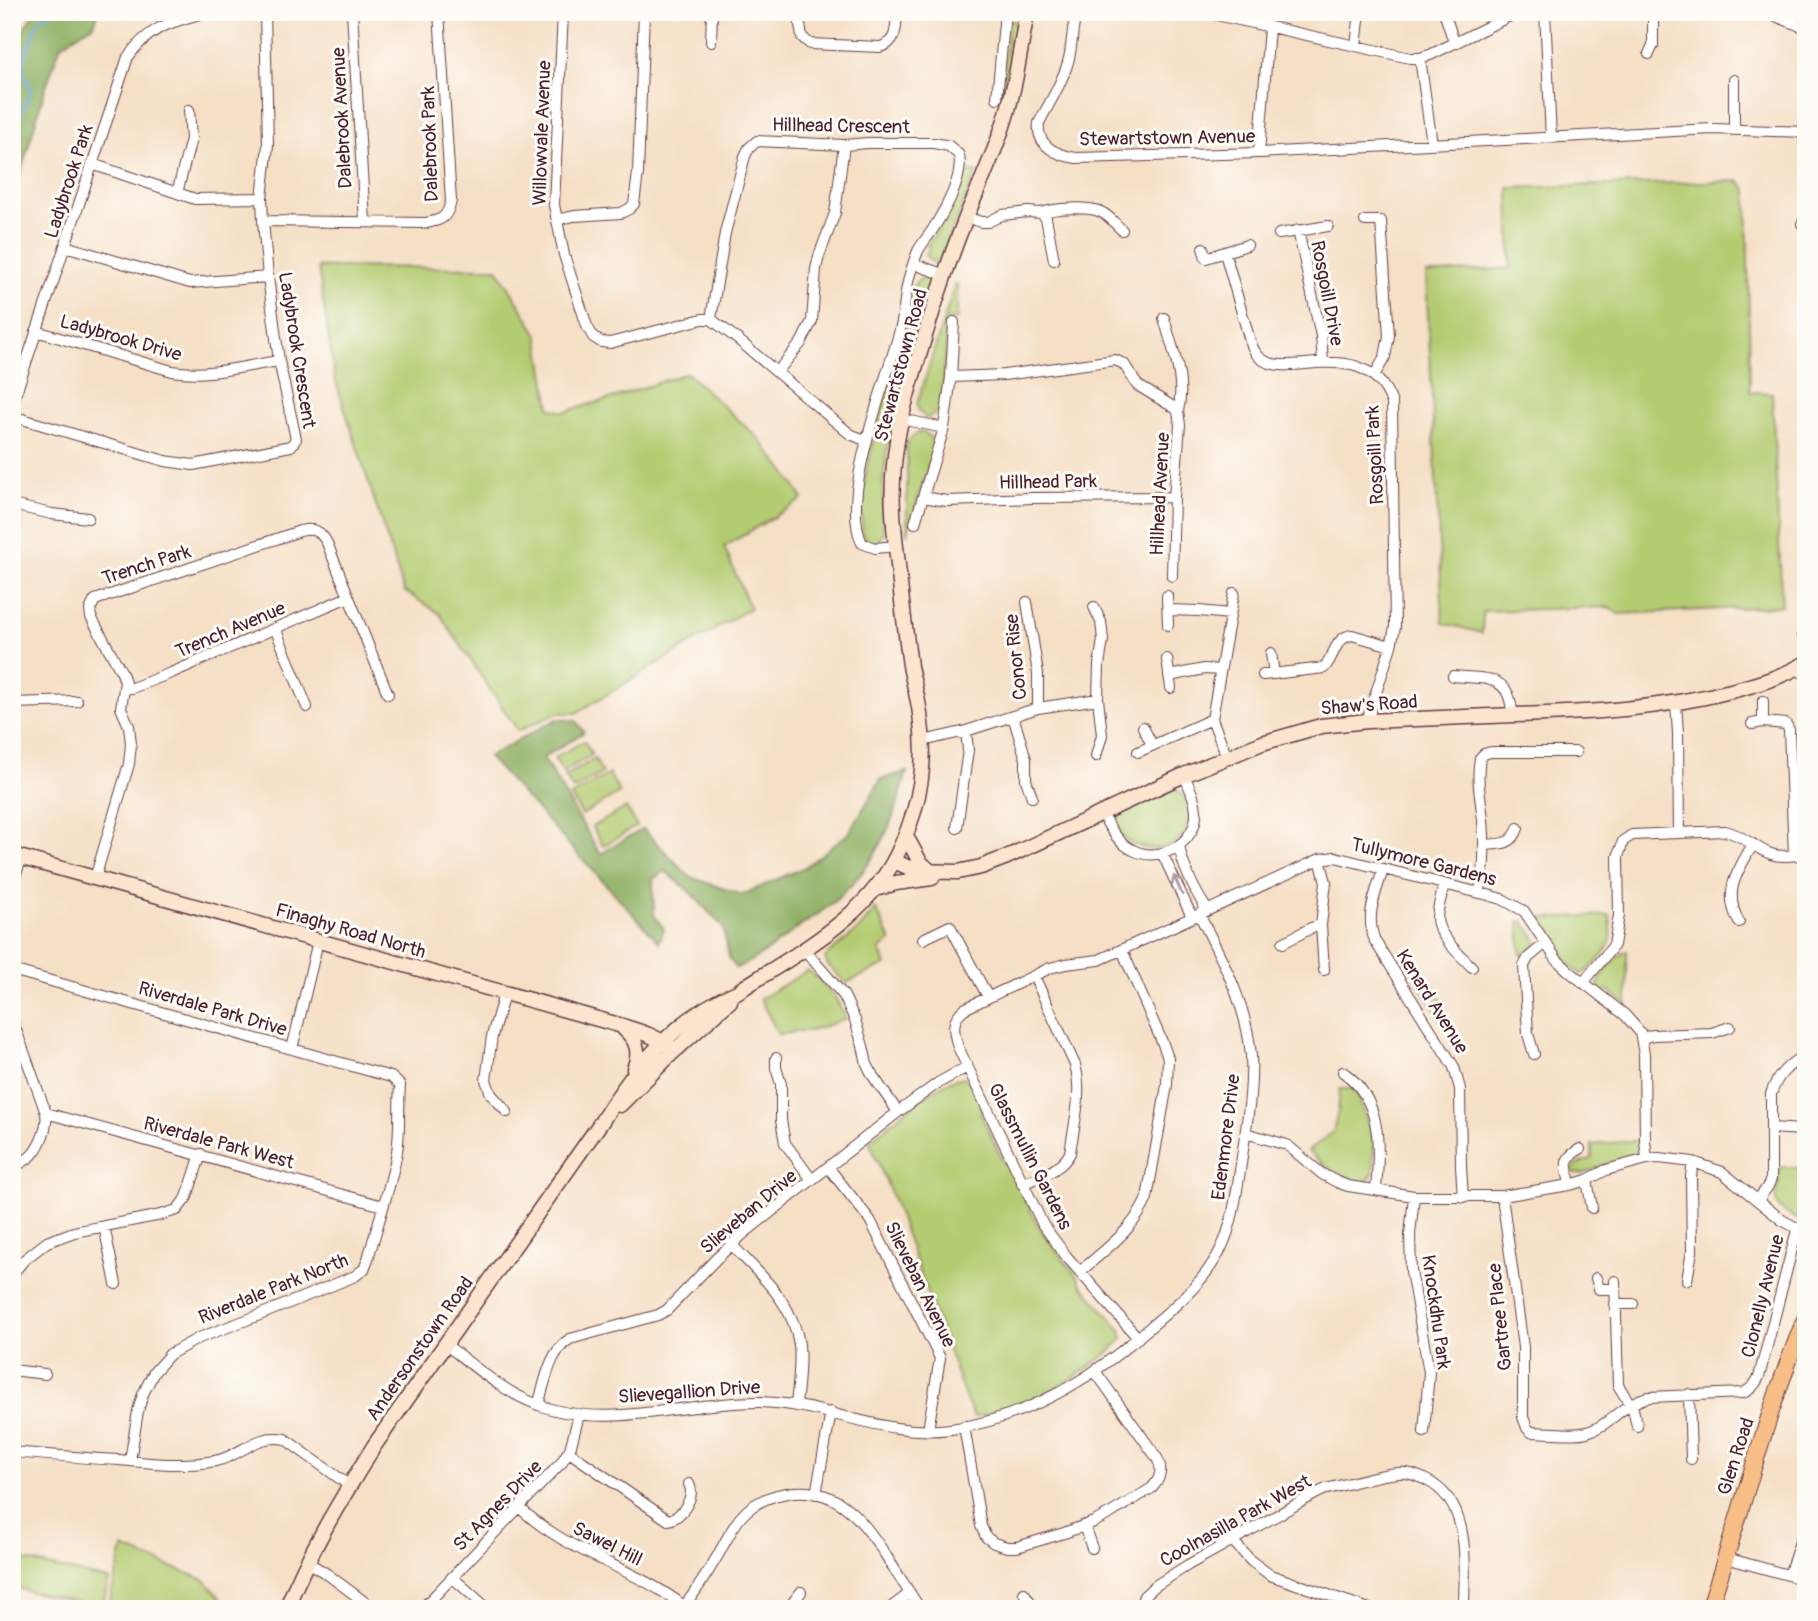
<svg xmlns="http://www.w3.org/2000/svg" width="1818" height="1621" font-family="Pangolin,sans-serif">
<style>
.green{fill:#b4cc71;stroke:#7f764e;stroke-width:2}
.forest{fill:#8fb063;stroke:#6c6847;stroke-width:2}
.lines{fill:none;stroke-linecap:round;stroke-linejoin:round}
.stream{stroke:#67a4d9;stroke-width:2.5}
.street-casing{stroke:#643c42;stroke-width:12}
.secondary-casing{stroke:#643c42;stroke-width:17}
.primary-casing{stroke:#643c42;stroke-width:18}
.street{stroke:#fff;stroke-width:10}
.secondary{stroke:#fce5cf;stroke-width:14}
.primary{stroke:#f7be87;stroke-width:16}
.oneway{stroke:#ae9aa0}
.labels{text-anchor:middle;stroke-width:6;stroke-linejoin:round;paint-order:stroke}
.street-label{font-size:19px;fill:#4a1f2b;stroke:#fdfcf7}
</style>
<rect width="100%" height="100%" fill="#fdfcf7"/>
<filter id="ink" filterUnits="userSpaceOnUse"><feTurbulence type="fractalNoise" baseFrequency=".0143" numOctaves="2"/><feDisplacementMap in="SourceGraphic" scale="14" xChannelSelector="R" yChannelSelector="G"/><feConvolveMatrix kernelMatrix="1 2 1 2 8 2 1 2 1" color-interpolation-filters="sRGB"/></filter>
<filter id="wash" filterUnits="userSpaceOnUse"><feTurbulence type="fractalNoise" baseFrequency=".00686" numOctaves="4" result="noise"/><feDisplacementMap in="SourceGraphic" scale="28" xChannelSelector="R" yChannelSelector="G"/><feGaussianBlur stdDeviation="1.57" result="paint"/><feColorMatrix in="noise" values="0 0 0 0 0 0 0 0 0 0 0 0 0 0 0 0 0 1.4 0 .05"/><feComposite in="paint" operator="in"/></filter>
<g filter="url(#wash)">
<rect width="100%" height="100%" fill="#f5dfc5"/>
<path class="green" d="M1009 20 1016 21 1003 95 1000 99Z
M977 172 939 261 934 264 926 256 929 247 927 245C948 218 953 204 963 173Z
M1739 181 1747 190 1750 392 1772 393 1782 606 1618 614 1610 607 1483 611 1482 633 1443 623 1426 274 1511 268 1509 188Z
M318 267 497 268 538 335 550 408 564 412 616 397 687 373 758 438 786 473 803 499 724 547 750 608 576 713H557L518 731 439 613 404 591 335 379Z
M923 278 927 279 931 283V286L891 418 883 481V536L879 539V543H872L867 540 862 532V500L867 466 880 416 903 343 912 288 918 280Z
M955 285H957V319L948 320 941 408 927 419 919 411 917 404Z
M924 432 931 438 933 445H935L907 535V445C911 436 914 434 924 432Z
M584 741 592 755 563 772 554 758Z
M595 759 602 773 573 790 565 776Z
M609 774 620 793 582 815 571 796Z
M1171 790 1179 791C1188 799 1193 808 1189 820 1176 874 1096 841 1123 811Z
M626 808 637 826 603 846 592 827Z
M876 909 891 941 880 949 886 965 846 983 828 966 825 957 859 929Z
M1610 915C1611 923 1612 931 1611 939 1608 951 1591 972 1580 974 1572 966 1557 956 1560 943L1541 918Z
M1519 921H1523L1534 936 1537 944 1524 954 1521 955Z
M1627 951V1005L1609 991H1602L1598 984C1604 972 1615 956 1627 951Z
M807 971 812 973 835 997 846 1019 810 1031H794L792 1033 778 1034 760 999Z
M1415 978 1431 982 1446 1008 1443 1024Z
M964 1077 970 1082 984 1111 980 1113 1004 1163 1008 1162 1037 1223 1055 1249 1079 1278V1282L1121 1330 1123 1339C1085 1376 1027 1409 974 1417L967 1402 890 1191 869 1141C892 1123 937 1080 964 1077Z
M1340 1089H1351L1357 1093 1374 1142 1373 1174C1368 1179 1367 1182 1360 1182L1333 1172 1308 1151 1333 1132 1338 1112Z
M1639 1140 1638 1152 1636 1154 1581 1174 1573 1173C1572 1163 1584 1162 1592 1159V1145Z
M1781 1167 1806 1168V1223C1769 1206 1773 1204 1781 1167Z
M123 1548 205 1580 231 1609 108 1608Z
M23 1560 109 1580 102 1608 16 1588Z"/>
<path class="forest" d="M36 12H99L93 25 61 45 46 86 12 203V59L26 25Z
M557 719 576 721 584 732 543 758 600 854 643 829 690 877 742 895 805 867 849 833 881 779 907 772C893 823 879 861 838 898 825 910 809 920 795 930 777 943 757 960 736 968L729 958 723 927 687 889 665 871 653 879 654 915 664 929 659 942 488 757Z"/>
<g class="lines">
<path class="stream" d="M12 172 17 123 31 90 22 65 38 22 53 12"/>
</g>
</g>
<g filter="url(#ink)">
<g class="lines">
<g class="street-casing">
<path id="street" d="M352 12 365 221
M563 12 554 205 564 255 587 326 593 337 601 342 610 343 702 319H711
M798 12 802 37 810 44 880 47C897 43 896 27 897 12
M1077 12C1071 28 1073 46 1068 62 1062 84 1049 103 1039 123 1036 146 1057 155 1076 158L1259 153 1712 129 1806 132
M1203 12 1410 58H1420L1430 55 1518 12
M1444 12 1454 42
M1545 12 1551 138
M1765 12 1806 28
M1027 13 1076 15 1156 12
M711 42 712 12
M1356 46 1360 12
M1649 54 1653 45V12
M1420 58 1432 144
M997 98 1005 12
M1734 129V80
M1259 153 1269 28
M92 164 195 199 262 198
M177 193 191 139 189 110
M1041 213C1055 208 1087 206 1101 212 1110 216 1115 224 1122 230
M556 217 561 219 574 216 621 213 629 209 634 204 638 173 644 12
M966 217 981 222H988L1002 215 1028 212 1041 213 1046 218 1054 260
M263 221 426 223C442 220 447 218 451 201L439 12
M1365 221H1381L1389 336 1385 357 1374 376
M1802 224 1806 216
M1298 230 1321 336 1323 362
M1279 234 1328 226
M65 246 190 283 268 277
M1203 248 1206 258 1247 245
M1225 253 1250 341C1254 351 1257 358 1267 362 1278 367 1294 365 1305 364 1343 360 1377 362 1392 403L1395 627 1391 646 1367 721
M914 264 945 275
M1164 318C1172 348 1186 380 1178 411
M711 319 725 233 745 156 749 148 757 141 844 145 868 143H934L949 146 959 155C964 178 945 210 933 229 928 237 922 243 918 251 914 261 910 272 908 282 904 297 905 314 900 330 887 380 839 496 862 543L875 548 896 546
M711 319 736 338 850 434 867 441
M36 331 172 371C208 377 244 366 279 361
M777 372 801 343 812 321 816 269 819 256 835 213 844 145
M951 377 1004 375 1115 360 1124 364 1137 385 1175 408 1178 411 1180 425 1174 497 1172 576
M12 405 128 57C151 25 171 23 206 12
M12 416 165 461 193 465 291 446 296 439 279 361 268 277 263 221 262 198 268 145 265 12
M901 419 944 428
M923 497 947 501 1033 498 1174 497
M12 505 52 514 88 518
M915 523 944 428 951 377 954 322
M1167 596 1168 625
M1027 602 1038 674V708
M1094 607 1101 622 1103 640 1099 665 1098 699 1102 735 1096 756
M1168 610 1199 611 1230 614
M275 628 307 707
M1803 636 1806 613
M1271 653 1274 674
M1167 659 1171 688
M1797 669 1806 675
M1263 675 1324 668C1335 656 1334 638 1352 635L1391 646
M1169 676 1204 669 1220 670
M1453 676C1486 679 1511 674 1512 715
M124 689 132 688 171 673 348 597
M1763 701V722
M12 703 77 701
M1676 703 1678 733 1679 832
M1013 716 1026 759V780L1032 797
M1752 724 1763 722 1786 724 1789 730 1794 855
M1143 727 1152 745
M923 741 966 731 1038 708 1098 699
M1138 752 1212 719
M1227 757 1212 719 1234 593
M1102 813C1109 828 1118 843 1133 850 1160 864 1197 843 1196 812 1196 799 1189 787 1184 775
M957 828 968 750 966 731
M1484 845C1500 844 1513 845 1518 828
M1179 846C1183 868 1195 891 1207 910
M1162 853 1192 917
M1320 859 1326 882 1321 925 1324 970
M1383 870C1375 895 1365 916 1375 941L1454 1067 1460 1089 1461 1167 1463 1197
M95 878 129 764 131 744 129 726 121 708 125 682 122 673 91 617 90 610 95 600 300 531C314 528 320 530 327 543L388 694
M1444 884C1442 895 1438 906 1437 917 1436 934 1461 956 1472 967
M12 888 21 858
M1479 893C1486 870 1485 844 1483 820 1481 800 1476 779 1480 758L1484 754 1491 752H1576
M1739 922C1722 891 1738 871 1753 844
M923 939 950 926 988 997
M1283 943 1311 928 1321 925
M804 949 844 996 855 1020 863 1046 867 1064 873 1076 898 1112
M12 970 391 1077 400 1085C398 1109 401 1134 396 1157 389 1192 377 1226 368 1259L364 1269 355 1276 257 1316 199 1338 170 1354 154 1372 143 1394 138 1411 130 1461
M1583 983 1614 945 1619 915 1618 857 1623 841 1632 835 1725 831C1744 835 1754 848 1771 854 1782 858 1795 855 1806 854
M504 994 492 1036 486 1080 491 1094 507 1112
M12 1019 46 1113C48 1126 41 1145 32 1155 26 1161 19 1164 12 1168
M1642 1038 1653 1035 1712 1033 1730 1027
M292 1049 318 941
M1534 1054 1528 1034 1524 966 1528 958 1546 943
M776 1058V1068L781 1084V1120L785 1143 812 1180
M1343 1072C1382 1099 1380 1146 1376 1189
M46 1113 383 1206
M1771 1128 1801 1130 1806 1128
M1246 1133 1287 1145 1322 1174 1337 1182 1348 1186 1414 1196H1502L1570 1185 1587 1180 1606 1170 1647 1159 1659 1158 1693 1162 1722 1172 1782 1220 1806 1233
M828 1167 870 1220 940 1358 928 1430
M1587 1180 1592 1208
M1022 1184C1039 1176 1061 1171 1070 1153 1074 1124 1083 1093 1075 1065L1034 976
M1570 1185C1567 1165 1561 1160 1580 1149
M1414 1196 1410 1235 1411 1271 1429 1372 1424 1432
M1502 1196 1523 1347V1417L1527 1428 1531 1432C1546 1432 1574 1436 1587 1432 1610 1426 1623 1402 1649 1397L1743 1393C1751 1390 1755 1385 1759 1377L1797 1230
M1758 1200 1768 1186 1771 1179V1094C1778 1073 1788 1066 1806 1053
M104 1226 116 1284
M731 1244C759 1274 794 1302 799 1345 801 1365 798 1385 796 1405
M1080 1272C1105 1249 1134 1230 1147 1198L1167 1085 1168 1058 1163 1044 1122 950
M12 1274 24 1260 47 1242 74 1232 161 1215 177 1210 187 1197 201 1154
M1596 1278 1599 1289H1615
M1687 1280 1692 1251 1691 1176 1693 1162
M1615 1281 1618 1385 1633 1409 1637 1426
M1615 1304H1633
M1138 1338 1067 1257 1043 1225 958 1047C953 1031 951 1020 964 1009L1050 968 1066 964 1099 960 1320 859 1335 857 1488 895 1502 899 1524 911 1557 960 1570 972 1625 1015 1640 1032 1644 1054 1645 1141 1647 1159
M445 1344C474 1366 502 1391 536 1404 607 1432 686 1401 759 1402 825 1403 884 1438 951 1429 1021 1419 1082 1385 1135 1340 1164 1315 1196 1292 1216 1258 1232 1231 1235 1202 1240 1171 1245 1133 1253 1094 1251 1056 1247 1005 1222 959 1199 914
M12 1370 45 1374
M1689 1394 1691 1459
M538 1405C545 1384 549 1351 570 1339L658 1315 667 1310 716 1259 743 1234 898 1112 938 1083 967 1067
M964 1426 981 1526 986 1537 994 1543 1007 1547H1017L1064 1533 1094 1522 1111 1513 1152 1488C1161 1478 1163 1469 1157 1458L1095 1371
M12 1452C48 1455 83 1458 119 1460 150 1463 184 1467 215 1461 242 1456 255 1433 285 1439L350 1486
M569 1452 668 1520C681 1518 696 1497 689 1484
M816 1494 831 1412
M519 1507C565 1552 633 1567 684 1606
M1084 1526 1092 1548
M1232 1540 1251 1561 1270 1575 1369 1609
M1726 1558 1806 1580
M307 1562 327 1574 374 1609
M1789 1575 1806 1524
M452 1577 488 1609
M1024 1593 1035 1609
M422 1609 561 1463 570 1449 579 1415
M682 1609C696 1592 707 1574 718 1555 725 1543 731 1529 740 1518 751 1504 769 1496 787 1493 836 1485 861 1518 885 1554 896 1572 908 1590 920 1609
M788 1609 801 1592
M889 1609 910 1593
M1143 1609 1142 1601 1144 1596 1155 1586 1188 1565 1317 1493 1326 1489C1346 1485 1388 1471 1406 1473 1413 1474 1420 1477 1426 1480 1473 1503 1464 1566 1464 1609"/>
</g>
<g class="secondary-casing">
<path id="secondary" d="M906 836 920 862 929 870
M12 855 619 1025C641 1032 656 1035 674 1051
M894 861 916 871 958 872 981 867 1007 857 1184 775 1262 743 1321 726 1367 721C1416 719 1466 717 1515 715 1588 713 1661 709 1731 691 1758 684 1782 677 1806 663
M875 889 896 883 932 878
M624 1029C637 1040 641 1052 634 1069
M620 1105 671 1054 730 1001
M286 1609C309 1552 341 1499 374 1446L602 1121C635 1067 677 1017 737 992 798 952 871 917 901 846 921 802 927 761 920 714 918 697 913 682 910 666 906 635 902 605 899 574 895 537 890 502 894 465 897 429 907 394 918 359 932 311 948 262 967 215 979 187 992 158 1002 129 1015 92 1020 51 1027 12"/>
</g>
<g class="primary-casing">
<path id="primary" d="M1709 1609C1742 1512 1766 1412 1806 1317"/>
</g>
<use href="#street" class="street"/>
<use href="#secondary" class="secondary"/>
<use href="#primary" class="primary"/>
</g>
<defs><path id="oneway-shaft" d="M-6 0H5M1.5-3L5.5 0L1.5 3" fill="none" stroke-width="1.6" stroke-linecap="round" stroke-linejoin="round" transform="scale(1.75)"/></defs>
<use class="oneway" href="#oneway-shaft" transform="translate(1178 885) rotate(-113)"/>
</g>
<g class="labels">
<g class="street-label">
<text transform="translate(341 118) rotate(-93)" y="7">Dalebrook Avenue</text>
<text transform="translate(841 125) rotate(1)" y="7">Hillhead Crescent</text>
<text transform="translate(541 133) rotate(-88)" y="7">Willowvale Avenue</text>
<text transform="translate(1167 137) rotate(-1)" y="7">Stewartstown Avenue</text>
<text transform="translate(429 144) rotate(-92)" y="7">Dalebrook Park</text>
<text transform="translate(68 181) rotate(-72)" y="7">Ladybrook Park</text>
<text transform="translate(1328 293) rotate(79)" y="7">Rosgoill Drive</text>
<text transform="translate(121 337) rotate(16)" y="7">Ladybrook Drive</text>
<text transform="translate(298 350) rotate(81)" y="7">Ladybrook Crescent</text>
<text transform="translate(900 365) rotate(-75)" y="7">Stewartstown Road</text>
<text transform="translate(1374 455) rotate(-93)" y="7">Rosgoill Park</text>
<text transform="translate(1048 481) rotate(-1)" y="7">Hillhead Park</text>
<text transform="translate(1159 494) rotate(-87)" y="7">Hillhead Avenue</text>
<text transform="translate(146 564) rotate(-18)" y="7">Trench Park</text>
<text transform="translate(230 629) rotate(-23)" y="7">Trench Avenue</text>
<text transform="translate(1015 657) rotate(-96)" y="7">Conor Rise</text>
<text transform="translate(1369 704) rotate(-4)" y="7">Shaw's Road</text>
<text transform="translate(1424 861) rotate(14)" y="7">Tullymore Gardens</text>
<text transform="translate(351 930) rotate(16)" y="7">Finaghy Road North</text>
<text transform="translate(1433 1001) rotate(58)" y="7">Kenard Avenue</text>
<text transform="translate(213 1008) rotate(16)" y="7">Riverdale Park Drive</text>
<text transform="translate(1225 1137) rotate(-83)" y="7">Edenmore Drive</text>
<text transform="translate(219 1142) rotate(15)" y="7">Riverdale Park West</text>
<text transform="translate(1031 1156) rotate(63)" y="7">Glassmullin Gardens</text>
<text transform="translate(748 1211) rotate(-40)" y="7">Slieveban Drive</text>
<text transform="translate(921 1284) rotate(64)" y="7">Slieveban Avenue</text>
<text transform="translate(273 1288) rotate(-22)" y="7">Riverdale Park North</text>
<text transform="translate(1762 1296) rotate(-76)" y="7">Clonelly Avenue</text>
<text transform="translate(1437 1312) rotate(82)" y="7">Knockdhu Park</text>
<text transform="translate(1499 1317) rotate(-96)" y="7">Gartree Place</text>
<text transform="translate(419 1348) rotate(-55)" y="7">Andersonstown Road</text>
<text transform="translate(689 1391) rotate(-4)" y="7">Slievegallion Drive</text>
<text transform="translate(1735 1456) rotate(-72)" y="7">Glen Road</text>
<text transform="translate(497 1505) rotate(-46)" y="7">St Agnes Drive</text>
<text transform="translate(1235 1520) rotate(-29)" y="7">Coolnasilla Park West</text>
<text transform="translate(608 1543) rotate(27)" y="7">Sawel Hill</text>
</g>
</g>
<rect width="1818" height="1621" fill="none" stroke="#fdfcf7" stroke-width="42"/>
</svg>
